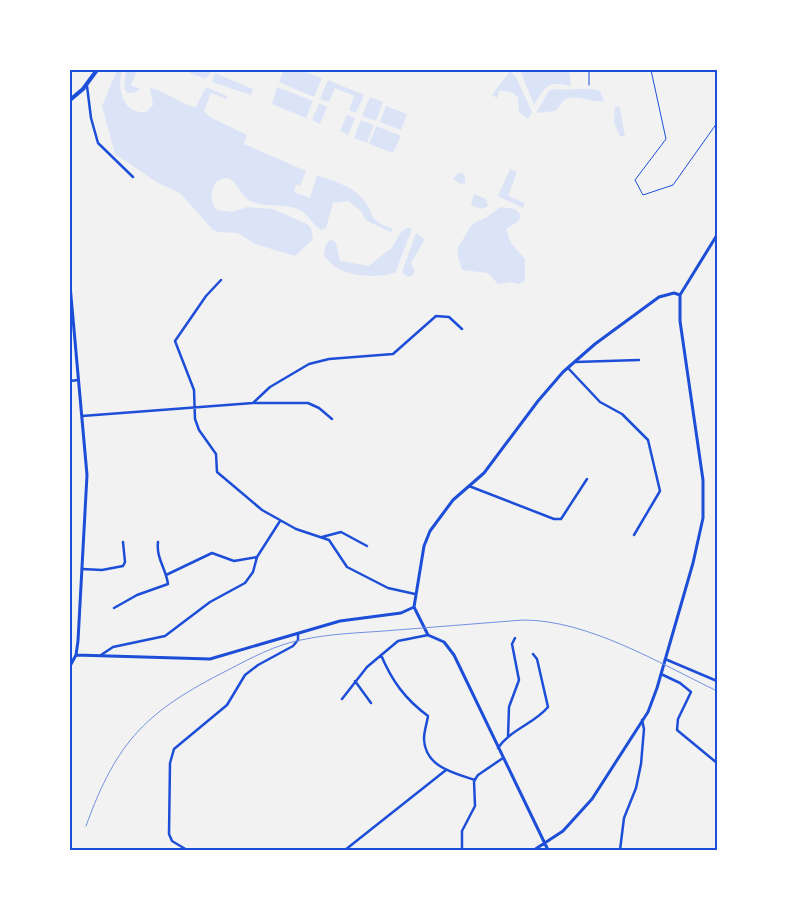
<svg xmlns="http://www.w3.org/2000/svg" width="787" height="920" font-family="'IBM Plex Sans',sans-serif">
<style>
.green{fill:#dbe4f7}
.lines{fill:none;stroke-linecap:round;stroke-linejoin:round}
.service{stroke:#1d4ed8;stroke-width:1}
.minor{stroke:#1d4ed8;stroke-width:2.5}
.tertiary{stroke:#1d4ed8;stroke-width:3}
.secondary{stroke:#1d4ed8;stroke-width:4}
.rail{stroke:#7290e2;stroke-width:1}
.neatline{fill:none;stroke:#1d4ed8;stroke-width:2}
</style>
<rect width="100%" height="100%" fill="#f2f2f2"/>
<path class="green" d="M117 70H122C117 88 122 114 146 112L153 105 150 88C165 90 183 106 196 107L206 87 227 96V99L211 93 204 111 210 117 247 135 244 144C265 153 285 162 306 171L300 186 296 184 294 192 310 198 317 175C332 181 351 185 362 198 378 217 364 218 393 229L391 232 367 221 360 210 348 201 333 203 326 228 321 230C312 225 308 213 298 209 283 203 261 208 249 200 236 192 236 171 217 181 210 190 209 201 217 210L232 212 247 207 273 209 307 224 311 228 313 239 295 256 255 244 238 233 218 232 213 230 180 193 158 183 115 154 102 106Z
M126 70H134L136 73 131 85 140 89 136 92 128 93 124 89Z
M190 70H210L211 71 206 79 190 73Z
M284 70H301L322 78 314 97 279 82Z
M520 70H569L571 86C547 81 547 84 534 105Z
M510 71 516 77 532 112 528 119 519 112 518 97C512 92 507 90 499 91L497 98 492 95Z
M215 73 253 89 251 95 212 82Z
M328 80 364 95 356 113 349 110 354 96 335 88 329 102 320 99Z
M277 87 313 101 306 118 272 104Z
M553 89C568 91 586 86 600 91L604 101C593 103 576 94 566 99 561 101 560 108 555 111L536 113 549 91Z
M370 97 383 102 376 121 362 116Z
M319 103 327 107 320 124 312 120Z
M386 106 407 114 401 130 380 122Z
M618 106 620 108 625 136H620L614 123 615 107Z
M347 115 355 118 348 135 340 131Z
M361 120 374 125 367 143 354 138Z
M376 126 401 136 393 153 369 144Z
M510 169 517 172 508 196 525 203 523 208 498 196Z
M462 172 465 176V183L461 184 453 179 457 174Z
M474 194 486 199 488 206 481 209 471 205Z
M500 207 515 209 520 214 519 221 506 229 511 243 525 259V281L519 284 511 282 498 284 488 273 462 270 458 256V248L469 229 474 223 487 217Z
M407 228H411V232L395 273C372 279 337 277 324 255L326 244 331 239 336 243 340 261 369 266C371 264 390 249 392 248 397 240 398 233 407 228Z
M416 233 425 239 411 263 415 271 413 275 408 277 402 272Z"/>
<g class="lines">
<path class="service" d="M651 70 666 139 635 180 643 195 673 185 717 123
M589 85V70"/>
<path class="minor" d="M87 86 91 118 98 143 133 177
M221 280 206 296 175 341 194 390 195 419 199 430 216 454 217 472 262 510 296 529 329 540 347 567 388 588 415 594
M575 362 639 360
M568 368 600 402 622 414 648 440 660 491 634 535
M70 381 78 380
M255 403H308L319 408 332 419
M82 416 253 403 270 387 309 364 329 359 393 354 436 316 449 317 462 329
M469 486 554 519H561L587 479
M322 537 341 532 367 546
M82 569 102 570 123 566 125 562 123 542
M166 575 212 553 234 561 257 557
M114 608 137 595 168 584C166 569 156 558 158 542
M101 655 113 647 165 636 210 602 245 583 253 572 257 557 280 521
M381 655C392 681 405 699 428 716 427 723 424 731 424 739 425 767 454 773 475 780
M665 659 717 681
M661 674 680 683 691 692 678 719 677 730 717 763
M355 681 371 703
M342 699 367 667 398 641 428 635
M508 737 509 707 519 680 512 644 515 638
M498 748C511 729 534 724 548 707L537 659 533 654
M187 850 172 841 169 834 170 763 174 749 227 705 245 675 258 665 293 646 298 640V634
M345 850 446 770
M462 850V831L475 806 474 781 478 775 503 758
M620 850 624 818 636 788 641 764 644 729 642 720"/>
<path class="tertiary" d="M70 285 87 475 78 641 76 655 70 666
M414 607 428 635 444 642 454 655 548 850
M76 655 210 659 340 621 401 613 414 607 424 546 430 531 453 500 484 473 538 401 563 372 595 344 659 297 674 293 680 295 717 235
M534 850 563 831 592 799 648 712 657 688 693 563 703 518V480L680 321V295"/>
<path class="secondary" d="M70 100 83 89 97 70"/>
<path class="rail" d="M86 826C117 740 147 711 228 670 251 658 275 645 301 640 328 634 356 633 384 631 430 627 477 624 523 620 588 620 659 663 717 691"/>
</g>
<rect width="787" height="920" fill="none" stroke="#ffffff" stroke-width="142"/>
<rect x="71" y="71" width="645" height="778" class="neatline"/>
</svg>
